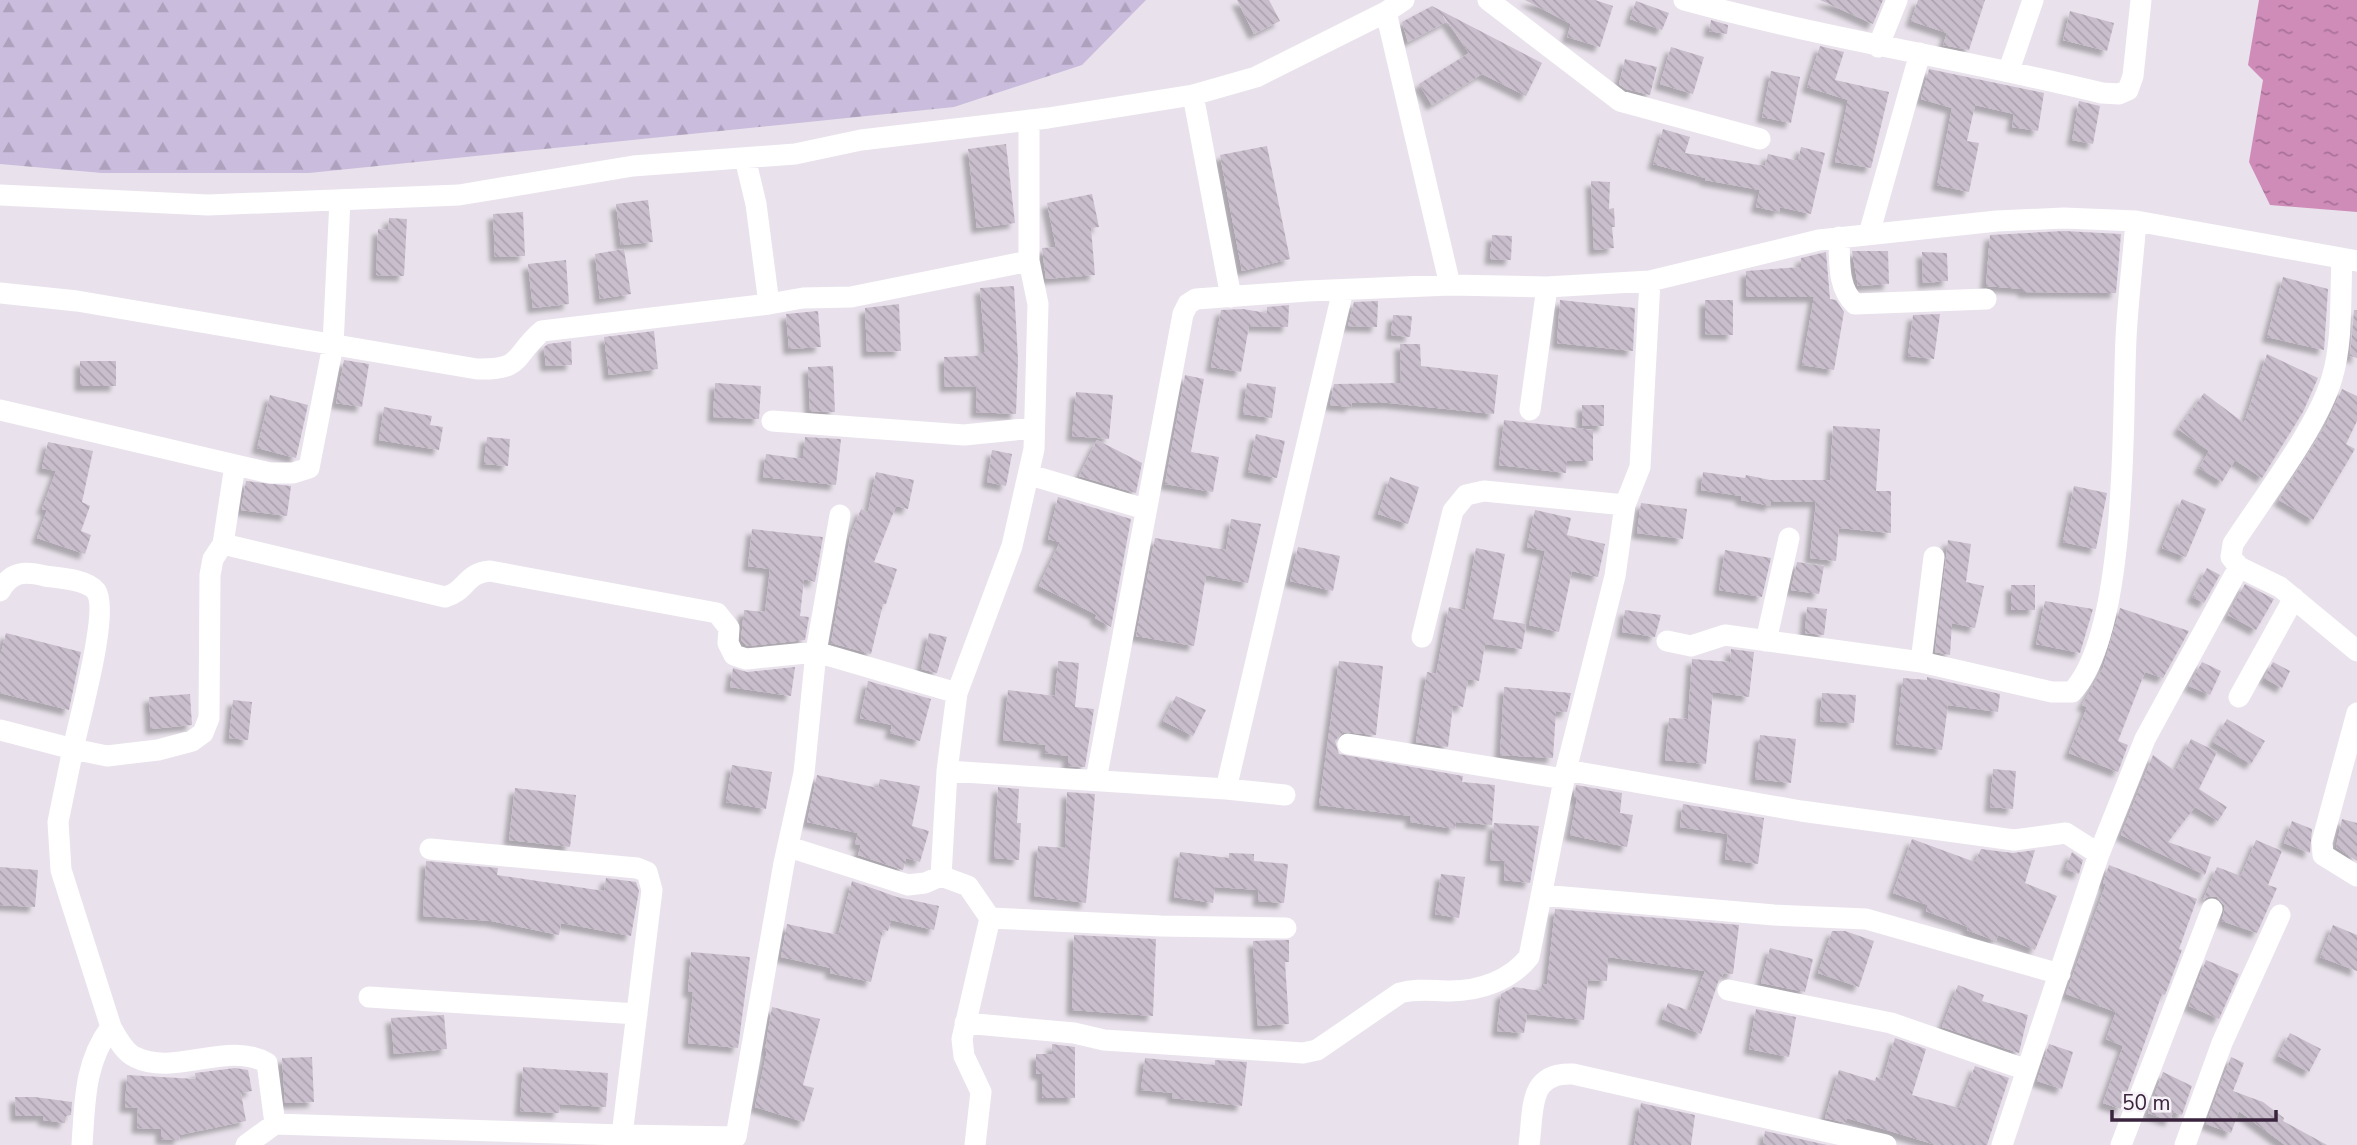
<svg xmlns="http://www.w3.org/2000/svg" width="2357" height="1145" font-family="'Nunito Sans',sans-serif">
<style>
.forest{fill:url(#forest-firs)}
.water{fill:url(#water-ripples)}
.building{fill:url(#building-back-hatch);filter:url(#shadow)}
.lines{fill:none;stroke-linecap:round;stroke-linejoin:round}
.minor{stroke:#fff;stroke-width:21}
</style>
<defs>
<pattern id="forest-firs" width="22" height="20" patternUnits="userSpaceOnUse" patternTransform="scale(1.75)"><rect width="22" height="20" fill="#cabcdc"/><path d="M5 1l3.5 6h-7zM16 11l3.5 6h-7z" fill="#aea1be"/></pattern>
<pattern id="water-ripples" width="26" height="14" patternUnits="userSpaceOnUse" patternTransform="scale(1.75)"><rect width="26" height="14" fill="#cf8cb9"/><path d="M2 4q2-2 4 0t4 0M15 11q2-2 4 0t4 0" fill="none" stroke="#a97298"/></pattern>
<pattern id="building-back-hatch" width="6" height="6" patternUnits="userSpaceOnUse" patternTransform="scale(1.75)"><rect width="6" height="6" fill="#c9becc"/><path d="M-1 5l2 2M0 0l6 6M5-1l2 2" fill="none" stroke="#ada3b0"/></pattern>
<filter id="shadow"><feDropShadow dx="-5.5" dy="5.5" stdDeviation="2" flood-color="#0004"/></filter>
</defs>
<rect width="100%" height="100%" fill="#e9e2ec"/>
<path class="forest" d="M0 0H1146L1082 65 954 107 309 173H102L0 164Z"/>
<path class="water" d="M2259 0H2357V212L2270 205 2249 162 2263 80 2248 65Z"/>
<path class="building" d="M1237 0H1269L1280 21 1254 34Z
M1525 0H1595L1613 6 1600 47 1567 37 1571 24Z
M1820 0H1883L1873 24Z
M1918 0H1985L1969 50 1943 45 1947 33 1911 21Z
M1636 1 1669 13 1662 30 1630 19Z
M1432 6 1542 63 1526 96 1482 74 1432 105 1419 84 1469 53 1442 14 1446 22 1408 42 1402 22Z
M2070 11 2114 23 2107 51 2063 40Z
M1711 20 1728 25 1727 34 1709 31Z
M1820 46 1844 52 1835 80 1889 92 1871 168 1835 162 1848 100 1807 87Z
M1671 47 1704 57 1693 94 1660 84Z
M1625 59 1657 67 1650 95 1626 89 1619 84Z
M1929 69 2044 93 2038 131 2012 127 2014 114 1975 105 1967 141 1979 143 1969 192 1937 185 1952 108 1921 99Z
M1771 71 1800 77 1791 123 1762 117Z
M2079 101 2100 106 2093 144 2072 140Z
M1663 129 1690 137 1685 153 1765 166 1768 154 1798 161 1801 147 1825 153 1811 214 1780 207 1779 212 1756 207 1760 190 1705 180V178L1653 164Z
M1006 144 1015 223 977 228 968 149Z
M1267 146 1290 259 1242 271 1220 155Z
M1591 181 1610 182 1609 209 1614 208 1615 227H1612L1614 248 1594 250Z
M1092 194 1099 227 1091 228 1095 275 1046 279 1042 248 1056 247 1047 203Z
M648 200 653 242 621 245 616 204Z
M523 212 525 256 495 257 493 214Z
M389 218 407 219 404 276 376 275 378 229 388 230Z
M2064 231 2121 234 2116 293 2023 292V289L1986 286 1990 235Z
M1492 235 1512 236 1511 260 1490 259Z
M624 249 631 294 600 299 595 254Z
M1852 251H1888L1889 284 1858 286Z
M1826 252 1830 299 1836 300 1844 312 1834 370 1802 365 1814 297H1746V271L1801 267V258Z
M1922 252 1947 253 1948 281 1923 283Z
M566 260 569 304 533 308 528 264Z
M2283 277 2328 289 2324 350 2267 337Z
M1014 286 1018 360 1016 414 976 412 977 386 945 387 944 357 979 356V352H985L980 288Z
M1560 300 1635 308 1633 351 1557 343Z
M1705 300H1733V335L1705 334Z
M1378 301 1377 327 1348 326 1354 302Z
M899 304 901 351 867 352 865 308Z
M1289 305 1288 327 1249 326 1241 372 1211 367 1221 310 1243 309 1267 313V307Z
M2354 310H2357V358L2350 356Z
M818 311 821 347 789 349 786 314Z
M1940 314 1934 359 1908 356 1913 315Z
M1393 315 1412 316 1410 337 1391 335Z
M654 331 658 369 609 375 604 337Z
M571 341 572 365 546 366 544 347 548 344Z
M1400 344H1420L1421 366 1498 375 1494 414 1389 403H1352L1351 407 1330 405 1334 384 1401 383Z
M2267 354 2318 378 2303 412 2262 478 2235 460 2222 482 2199 468 2209 451 2178 429 2204 393 2244 423Z
M344 360 369 364 362 407 336 403Z
M80 361H116V386H80Z
M833 366 835 412 810 411 808 367Z
M1185 375 1204 379 1191 452 1219 457 1213 492 1165 484Z
M715 383 761 386 759 419 713 417Z
M1247 383 1276 387 1272 418 1243 414Z
M2342 389 2357 396V421L2346 444 2355 449 2313 520 2279 500 2326 425Z
M1076 392 1113 395 1109 439 1072 436Z
M270 395 308 405 296 458 257 448Z
M1582 405H1604V426H1582Z
M384 407 432 416 430 425 443 427 439 450 379 440Z
M1504 420 1593 430V461H1567L1566 473 1499 465Z
M1833 426 1880 429 1876 491H1891V533L1839 528 1836 561 1810 558 1816 502H1771V506L1741 500V496L1701 490 1703 472 1745 478 1746 475 1770 480H1830Z
M1256 434 1285 441 1277 478 1248 472Z
M487 437 510 439 508 466 484 464Z
M805 437 841 439 836 485 763 477 766 454 803 459Z
M1097 440 1142 463 1136 493 1079 476Z
M48 442 93 451 82 502 90 506 81 531 91 535 85 554 37 538 47 510 42 509 56 471 42 468Z
M992 450 1012 454 1006 486 987 482Z
M876 472 914 480 908 509 896 506 874 562 897 569 886 604H883L871 654 831 643 850 537 861 509 868 512Z
M1390 477 1419 487 1408 524 1378 514Z
M246 481 291 486 287 516 241 510Z
M2074 486 2107 493 2096 549 2063 542Z
M1058 497 1131 519 1111 627 1095 618 1097 615 1039 586 1060 542 1048 539Z
M2182 499 2206 509 2186 557 2162 548Z
M1641 503 1687 509 1683 539 1637 533Z
M1535 510 1571 518 1567 535 1605 544 1598 577 1572 571 1559 632 1529 625 1545 551 1527 547Z
M1231 519 1261 524 1248 583 1206 575 1194 646 1136 636 1155 538 1226 550Z
M752 529 823 537 815 582 804 579 800 616 809 617 805 640 747 646 741 640 744 610 765 612 770 569 748 566Z
M1948 540 1971 544 1966 582 1984 586 1975 628 1952 623 1950 655 1935 652Z
M1298 547 1340 556 1333 591 1290 581Z
M1476 548 1505 554 1493 619 1526 624 1522 649 1485 644 1479 681 1468 679 1463 707 1453 705 1448 747 1416 742 1427 672 1436 674 1449 607 1465 610Z
M1725 550 1771 558 1762 597 1719 590Z
M1797 562 1824 566 1819 594 1791 590Z
M2207 568 2220 575 2204 603 2192 597Z
M2245 584 2274 599 2256 630 2228 615Z
M2011 585H2035V610H2011Z
M2045 601 2093 609 2080 653 2036 644Z
M1807 607 1827 609 1824 635 1805 633Z
M2120 608 2189 631 2163 678 2145 672 2118 741 2128 745 2118 772 2069 753 2087 707 2082 705 2103 668Z
M1625 610 1661 615 1655 637 1622 632Z
M6 633 81 652 69 710 0 693V657Z
M929 633 947 637 937 673 921 669Z
M1731 649 1754 652 1749 697 1713 692 1706 764 1665 760 1669 718 1688 719 1692 659 1730 662Z
M1058 661 1079 663 1075 707 1094 709 1085 767 1068 766V756L1045 753 1046 745 1003 740 1008 690 1055 696Z
M1339 661 1383 666 1376 735 1343 732 1335 741 1339 754 1463 776 1462 782 1495 785 1492 825 1456 822 1455 829 1410 822 1411 816 1319 805Z
M2202 662 2221 671 2210 695 2189 686Z
M2273 662 2290 671 2282 688 2264 678Z
M795 667 791 696 730 687 733 668 747 672Z
M1927 677 2000 694 1998 712 1948 705 1942 750 1896 744 1903 678 1927 680Z
M868 681 931 699 920 741 890 733 892 725 860 718Z
M1504 687 1571 693 1567 712 1556 711 1553 758 1500 755Z
M1822 693 1856 695 1854 723 1820 721Z
M190 694 192 725 151 729 149 697Z
M1176 696 1206 710 1193 736 1163 721Z
M233 700 252 702 248 740 229 738Z
M2227 719 2265 741 2251 764 2213 742Z
M1760 735 1796 739 1791 783 1755 779Z
M2191 739 2217 752 2199 789 2227 807 2218 821 2195 807 2168 842 2211 857 2205 875 2121 835 2153 755 2175 771Z
M732 765 772 772 766 809 726 802Z
M1993 769 2016 771 2013 809 1990 807Z
M817 775 878 788 880 779 920 786 912 826 929 831 920 862 906 858 903 870 858 855 861 845 855 844 858 833 807 822Z
M1576 785 1622 793 1620 813 1633 815 1627 847 1570 835 1577 799H1574Z
M998 787 1019 789 1017 823H1021L1019 860 994 858Z
M515 788 576 795 570 847 509 840Z
M1067 792 1095 794 1086 903 1034 896 1038 846 1065 848Z
M1683 804 1764 818 1758 864 1725 859 1728 834 1680 827Z
M2342 819 2357 823V861L2336 847Z
M2292 821 2312 829 2310 853 2284 843Z
M1494 823 1539 826 1530 883 1504 880 1505 861 1490 860Z
M1912 839 1975 862 1981 849 2013 853 2035 850 2025 883 2057 896 2035 950 1998 935 1996 941 1967 930 1968 927 1926 911 1928 905 1893 893Z
M2256 840 2282 851 2268 885 2277 888 2257 933 2222 921 2225 906 2217 897 2209 896 2203 900 2217 867 2241 876Z
M1180 852 1229 858V853L1254 854V861L1288 864 1284 903 1258 901 1259 890 1215 887 1213 903 1174 897Z
M2072 852 2083 860 2079 874 2065 869Z
M426 861 498 868 497 875 604 891 606 878 636 882 639 891 631 936 561 923 559 935 491 921 423 916Z
M2109 865 2197 899 2179 949 2182 950 2165 995 2162 994 2121 1109 2103 1103 2123 1046 2106 1039 2116 1012 2066 994 2106 884 2103 883Z
M0 867 38 870 35 907 0 905Z
M1441 874 1465 877 1459 918 1435 914Z
M852 881 897 897 939 906 934 930 891 920 888 931 883 930 871 982 830 973 831 968 781 957 787 924 838 935Z
M1555 909 1739 925 1733 974 1724 973 1718 982 1701 1034 1662 1019 1668 1003 1690 1011 1705 971 1608 957 1607 981 1588 980 1584 1020 1527 1014 1524 1033 1497 1031 1501 994 1514 987 1542 991V984H1547Z
M2333 925 2357 935V971L2320 957Z
M1832 931H1845L1874 941 1859 987 1818 973Z
M1074 935 1156 939 1153 1016 1072 1010Z
M1289 940V962H1285L1289 1024 1258 1026 1253 941Z
M1770 948 1813 959 1805 992 1761 983Z
M691 952 750 957 738 1048 688 1043 693 992H688Z
M2206 960 2239 974 2219 1019 2189 1006Z
M1958 985 1984 995 1982 1001 2028 1015 2019 1053 1942 1027Z
M772 1007 820 1019 803 1085 814 1088 804 1122 755 1107 767 1051 765 1050Z
M1756 1009 1796 1017 1789 1057 1749 1049Z
M444 1015 447 1049 394 1054 391 1018Z
M2290 1033 2321 1049 2309 1072 2278 1056Z
M1895 1038 1926 1049 1912 1095 1959 1108 1975 1066 2009 1078 1987 1145H1936L1847 1118V1123L1825 1118 1839 1070 1875 1081 1876 1077 1883 1079Z
M1052 1044 1075 1047V1098H1042V1074H1036V1054H1052Z
M2049 1044 2073 1052 2062 1089 2037 1081Z
M312 1057 314 1102 285 1103 282 1058Z
M2231 1057 2244 1063 2233 1091 2263 1102 2284 1118 2283 1121 2327 1145H2285L2239 1111 2231 1133 2206 1124Z
M1145 1058 1215 1065V1060L1247 1062 1242 1106 1172 1098 1173 1093 1141 1090Z
M523 1067 608 1073 606 1107 560 1104 559 1113 520 1111Z
M235 1068 248 1070 252 1091 241 1093 246 1121 180 1135 179 1140 161 1139V1129L137 1128 138 1108 125 1107 127 1075 196 1079 195 1073Z
M2163 1072 2192 1086 2182 1115 2173 1112 2170 1121 2148 1113Z
M15 1097H35L72 1102 71 1115 66 1116 65 1123 43 1120 44 1116H16Z
M1641 1103 1695 1115 1691 1145H1634Z
M1765 1131 1827 1145H1763Z"/>
<g class="lines">
<path class="minor" d="M1488 0 1620 101 1760 139
M1684 0C1822 38 1963 59 2102 93L2119 94 2128 90 2133 76 2141 0
M1386 12 1450 285
M1878 47 1897 0
M2009 70 2033 0
M1193 95 1231 297
M0 195 208 205 459 195 633 166 795 154 861 140 1048 118 1193 95 1256 77 1386 12 1404 0
M1869 234 1920 53
M1839 237C1840 262 1837 287 1855 304L1986 299
M2342 259C2340 297 2343 341 2332 378 2318 427 2262 499 2233 544L2231 557 2239 567 2280 587 2357 651
M0 293 77 301 477 369C524 370 512 357 542 331L769 304 756 204 745 158
M769 304 803 298 851 297 1029 261
M0 410 270 473H293L309 468 333 345 340 200
M1530 410 1547 287
M772 421 964 435 1034 428
M235 465 223 544 445 597C467 591 465 573 490 571L717 613 729 628 728 643 734 655 746 659 816 652 957 693
M1030 475 1145 509
M0 591C11 571 25 571 45 576 59 578 87 579 96 591 110 611 79 720 73 749L107 756 158 750 192 741 203 733 209 718 210 575 213 559 223 544
M1422 637 1453 511 1466 495 1484 491 1625 505
M1667 641 1691 646 1725 635 1921 662 2052 692H2072C2128 633 2122 421 2126 338 2128 299 2133 260 2136 221
M1766 641 1789 538
M1921 662 1934 557
M2239 697 2294 598
M2357 713 2322 842 2323 855 2357 876
M0 730 73 749 58 822 61 870 111 1027C117 1038 124 1052 135 1057 175 1077 228 1040 267 1063L275 1124 246 1145
M1348 744 1564 779
M1566 770 1801 811 2014 840 2066 833 2099 854
M947 771 1226 789 1343 290
M1096 780 1183 314 1188 304 1196 299 1307 291 1450 285 1547 287 1650 281 1819 240 1997 221 2064 218 2136 221 2357 261
M1226 789 1285 795
M789 847 908 885 925 883 941 876 947 771 957 693 1012 546 1034 449 1038 304 1029 261V120
M941 876 968 886 990 918 962 1039 964 1056 981 1092 975 1145
M1541 895 1774 915 1866 919 2060 974
M990 918 1161 926 1286 928
M1728 990 1891 1023 2027 1070
M369 997 637 1014
M965 1023 1074 1033 1104 1040 1303 1053 1317 1050 1400 993C1417 988 1433 991 1450 991 1480 991 1511 980 1529 957L1566 770 1615 576 1625 505 1640 467 1650 281
M275 1124 622 1135 652 890 647 872 637 868 430 849
M82 1145C85 1102 84 1063 111 1027
M621 1145 622 1135 736 1137 784 863 804 773 816 652 840 515
M1529 1145C1534 1110 1527 1072 1573 1074L1886 1145
M2002 1145 2099 854 2145 739 2239 567
M2121 1145 2212 909
M2185 1145 2222 1043 2280 915"/>
</g>
<path d="M2112 1110v10h164v-10" fill="none" stroke="#3a233c" stroke-width="3.5"/>
<text x="2122" y="1110" font-size="21" fill="#3a233c" stroke="#f6f2f8" stroke-width="5" paint-order="stroke">50 m</text>
</svg>
